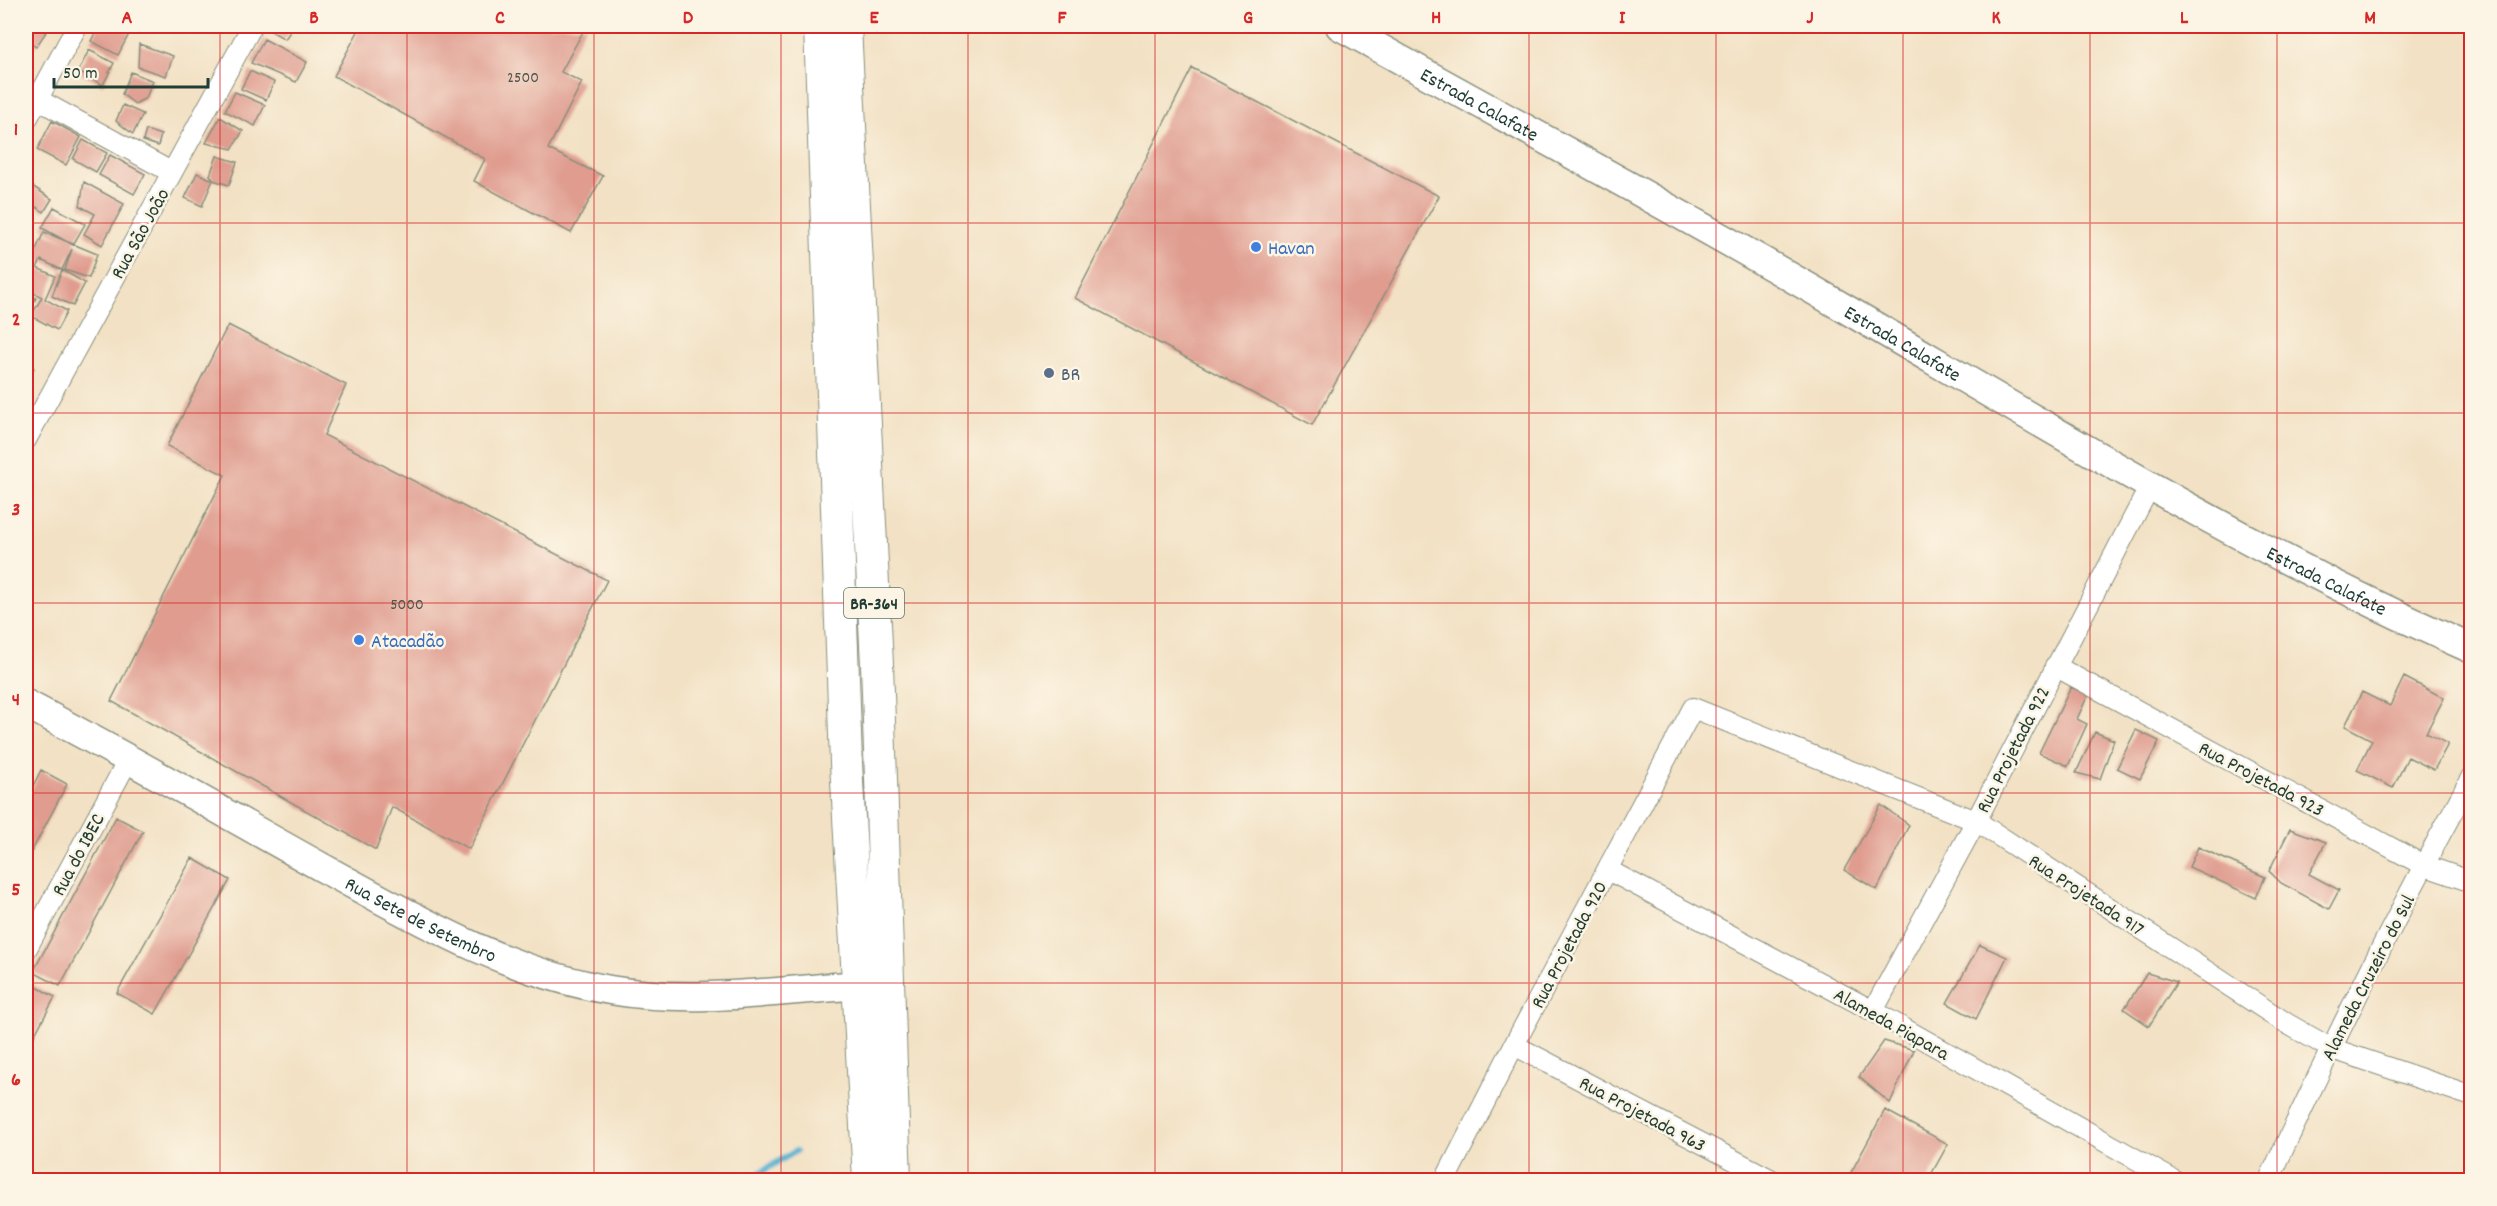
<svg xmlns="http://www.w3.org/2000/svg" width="2497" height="1206" font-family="Dekko,sans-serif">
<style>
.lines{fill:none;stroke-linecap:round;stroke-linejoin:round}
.stream{stroke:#50aece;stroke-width:6}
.building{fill:#df9c8f}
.street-casing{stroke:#888f7c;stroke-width:22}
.secondary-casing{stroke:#888f7c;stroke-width:31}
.primary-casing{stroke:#888f7c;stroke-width:34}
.street{stroke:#fff;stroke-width:20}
.secondary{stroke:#fff;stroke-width:28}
.primary{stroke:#fff;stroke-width:32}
.grid{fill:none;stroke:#d62828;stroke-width:1.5;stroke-opacity:0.55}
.shop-dot{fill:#3f7fe0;stroke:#fcf5e5;stroke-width:2}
.service-dot{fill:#5c6f8a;stroke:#fcf5e5;stroke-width:2}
.labels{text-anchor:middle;stroke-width:5;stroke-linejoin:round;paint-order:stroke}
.number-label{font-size:16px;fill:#4f554b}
.shield{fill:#fcf5e5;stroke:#617469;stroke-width:1.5}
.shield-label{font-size:18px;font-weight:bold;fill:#1f3d34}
.street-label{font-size:20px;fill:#1f3d34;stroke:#fcf5e5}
.shop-label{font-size:20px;fill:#366cbe;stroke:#fcf5e5;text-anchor:start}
.service-label{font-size:20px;fill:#4e5e75;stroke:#fcf5e5;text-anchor:start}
.neatline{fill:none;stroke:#d62828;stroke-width:2}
.grid-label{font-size:20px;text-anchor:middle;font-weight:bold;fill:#d62828}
</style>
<rect width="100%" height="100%" fill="#fcf5e5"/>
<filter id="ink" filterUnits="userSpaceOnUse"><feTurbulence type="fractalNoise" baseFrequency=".0167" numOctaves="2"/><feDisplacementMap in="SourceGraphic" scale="12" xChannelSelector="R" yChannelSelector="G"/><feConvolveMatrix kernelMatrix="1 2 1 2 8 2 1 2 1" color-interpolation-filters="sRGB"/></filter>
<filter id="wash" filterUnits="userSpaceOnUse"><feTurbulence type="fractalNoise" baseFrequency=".008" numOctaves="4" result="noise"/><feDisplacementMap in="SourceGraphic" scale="24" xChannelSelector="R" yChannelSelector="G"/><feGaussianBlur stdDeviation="1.35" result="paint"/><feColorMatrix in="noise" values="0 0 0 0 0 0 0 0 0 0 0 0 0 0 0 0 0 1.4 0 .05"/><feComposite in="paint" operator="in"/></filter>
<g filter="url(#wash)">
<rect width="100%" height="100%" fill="#f2e1c4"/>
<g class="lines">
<path class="stream" d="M748 1180 796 1151"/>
</g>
<g id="blocks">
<path class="building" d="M26 26H50L36 47 27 41 30 30 26 28Z
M99 26H117L130 32 118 55 91 41Z
M272 26H294L285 39 271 31Z
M361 26H586L561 72 582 82 548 149 603 176 571 233 474 181 485 159 334 76Z
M264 39 307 62 296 82 251 63Z
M139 44 173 56 166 76 138 67Z
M89 50 114 63 103 85 78 72Z
M1192 68 1439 196 1312 425 1075 298Z
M250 71 274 82 266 100 241 89Z
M131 72 153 81 146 98 135 104 122 94Z
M235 92 265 105 255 126 225 111Z
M123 105 143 114 133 134 116 121Z
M220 117 243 131 232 149 206 143Z
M52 121 81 137 66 165 37 150Z
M146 130 161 135 158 146 143 141Z
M83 140 107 153 96 172 73 159Z
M110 155 145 174 134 194 99 175Z
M217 156 237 162 229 185 213 180 210 175Z
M197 173 213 180 202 206 185 198Z
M26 182 52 199 44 212 26 200Z
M84 182 124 204 102 245 84 234 95 214 80 206Z
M54 207 85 224 73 245 42 228Z
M26 222 35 226 26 244Z
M44 232 97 254 89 278 65 270 72 249 62 270 85 283 73 306 52 296 62 270 41 260 37 268 55 276 45 299 67 311 57 330 31 316 42 297 26 289V256L32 258Z
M26 293 36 298 26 320Z
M228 325 346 385 324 435 607 580 469 849 392 807 376 850 111 701 225 475 167 446Z
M26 364 34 368 26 384Z
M2404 677 2444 698 2426 733 2448 744 2434 770 2408 757 2393 788 2357 770 2372 740 2345 726 2362 692 2390 706Z
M2071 687 2088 695 2077 719 2087 724 2068 766 2039 753Z
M2136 730 2159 741 2140 779 2117 768Z
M2095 732 2114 740 2100 779 2076 773Z
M41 770 67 784 26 862V800Z
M1881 805 1909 825 1877 890 1844 870Z
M116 817 143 831 60 986 33 972Z
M2290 829 2326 842 2309 874 2339 890 2329 909 2281 883 2269 871Z
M2198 847 2265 877 2256 898 2189 867Z
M192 858 230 880 155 1014 117 993Z
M1980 945 2007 957 1976 1019 1947 1003Z
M2147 973 2177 982 2149 1026 2124 1009Z
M26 981 55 997 26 1051Z
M1884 1041 1914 1050 1890 1103 1859 1077Z
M1885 1110 1948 1144 1928 1180H1854L1848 1178Z"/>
</g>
</g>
<g filter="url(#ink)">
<use href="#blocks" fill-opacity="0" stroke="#888f7c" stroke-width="1.5"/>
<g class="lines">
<g class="street-casing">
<path id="street" d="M26 93 171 172
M26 121 77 26
M26 440 252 26
M2055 666 2423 865 2472 882
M1608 870 1873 1011 2173 1180
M26 950 129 758
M1873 1011 1976 821 2150 486
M1514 1045 1772 1180
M1445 1180 1514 1045 1693 708 1976 821 2286 1023 2330 1048 2472 1096
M2269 1180C2332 1043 2399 909 2472 776"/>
</g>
<g class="secondary-casing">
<g id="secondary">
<path id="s1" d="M1340 26C1508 120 1678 211 1844 308 2050 428 2253 553 2472 649"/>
<path id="s2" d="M26 704C126 756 224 813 323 868 415 918 506 972 610 990 691 1004 777 991 859 985"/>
</g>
</g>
<g class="primary-casing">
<path id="primary" d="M820 26 846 763 869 1180
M845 26 877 664 895 1180"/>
</g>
<use href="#street" class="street"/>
<use href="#secondary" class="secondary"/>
<use href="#primary" class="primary"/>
</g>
</g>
<path class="grid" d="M220 26V1180M407 26V1180M594 26V1180M781 26V1180M968 26V1180M1155 26V1180M1342 26V1180M1529 26V1180M1716 26V1180M1903 26V1180M2090 26V1180M2277 26V1180M26 223H2472M26 413H2472M26 603H2472M26 793H2472M26 983H2472"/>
<g class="shop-dot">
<circle cx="1256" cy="247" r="6"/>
<circle cx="359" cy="640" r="6"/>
</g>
<circle class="service-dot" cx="1049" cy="373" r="6"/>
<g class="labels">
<g class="number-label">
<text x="523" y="82">2500</text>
<text x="407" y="609">5000</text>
</g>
<rect class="shield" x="844" y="588" width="60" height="30" rx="4.5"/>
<g class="shield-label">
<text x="874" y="609">BR-364</text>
</g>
<g class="street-label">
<text dy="7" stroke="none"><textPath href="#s1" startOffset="160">Estrada Calafate</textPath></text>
<text transform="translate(139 233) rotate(-61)" y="7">Rua São João</text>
<text dy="7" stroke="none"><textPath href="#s1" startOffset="646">Estrada Calafate</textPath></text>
<text dy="7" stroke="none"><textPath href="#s1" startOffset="1132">Estrada Calafate</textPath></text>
<text transform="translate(2012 749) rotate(-63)" y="7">Rua Projetada 922</text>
<text transform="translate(2262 778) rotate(28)" y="7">Rua Projetada 923</text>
<text transform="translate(77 854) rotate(-62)" y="7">Rua do IBEC</text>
<text transform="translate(2087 894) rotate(33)" y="7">Rua Projetada 917</text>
<text dy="7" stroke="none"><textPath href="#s2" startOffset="450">Rua Sete de Setembro</textPath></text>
<text transform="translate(1568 944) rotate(-62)" y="7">Rua Projetada 920</text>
<text transform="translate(2367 977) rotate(-63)" y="7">Alameda Cruzeiro do Sul</text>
<text transform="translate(1892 1023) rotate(29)" y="7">Alameda Piapara</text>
<text transform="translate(1643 1113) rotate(28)" y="7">Rua Projetada 963</text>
</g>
<g class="shop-label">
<text x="1268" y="254">Havan</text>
<text x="371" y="647">Atacadão</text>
</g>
<g class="service-label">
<text x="1061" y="380">BR</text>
</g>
</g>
<rect width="2497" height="1206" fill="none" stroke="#fcf5e5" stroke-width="66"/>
<path d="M54 78v9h154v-9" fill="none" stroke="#1f3d34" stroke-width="3"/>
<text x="63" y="78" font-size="18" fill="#1f3d34" stroke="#fcf5e5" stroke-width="4.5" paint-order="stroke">50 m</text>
<rect x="33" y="33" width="2431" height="1140" class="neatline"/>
<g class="grid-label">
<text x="127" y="23">A</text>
<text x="314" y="23">B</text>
<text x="500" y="23">C</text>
<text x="688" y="23">D</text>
<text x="874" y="23">E</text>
<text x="1062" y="23">F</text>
<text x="1248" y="23">G</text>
<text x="1436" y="23">H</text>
<text x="1622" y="23">I</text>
<text x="1810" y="23">J</text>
<text x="1996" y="23">K</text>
<text x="2184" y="23">L</text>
<text x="2370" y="23">M</text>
<text x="16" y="135">1</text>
<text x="16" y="325">2</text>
<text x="16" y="515">3</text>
<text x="16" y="705">4</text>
<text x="16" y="895">5</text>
<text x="16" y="1085">6</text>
</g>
</svg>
